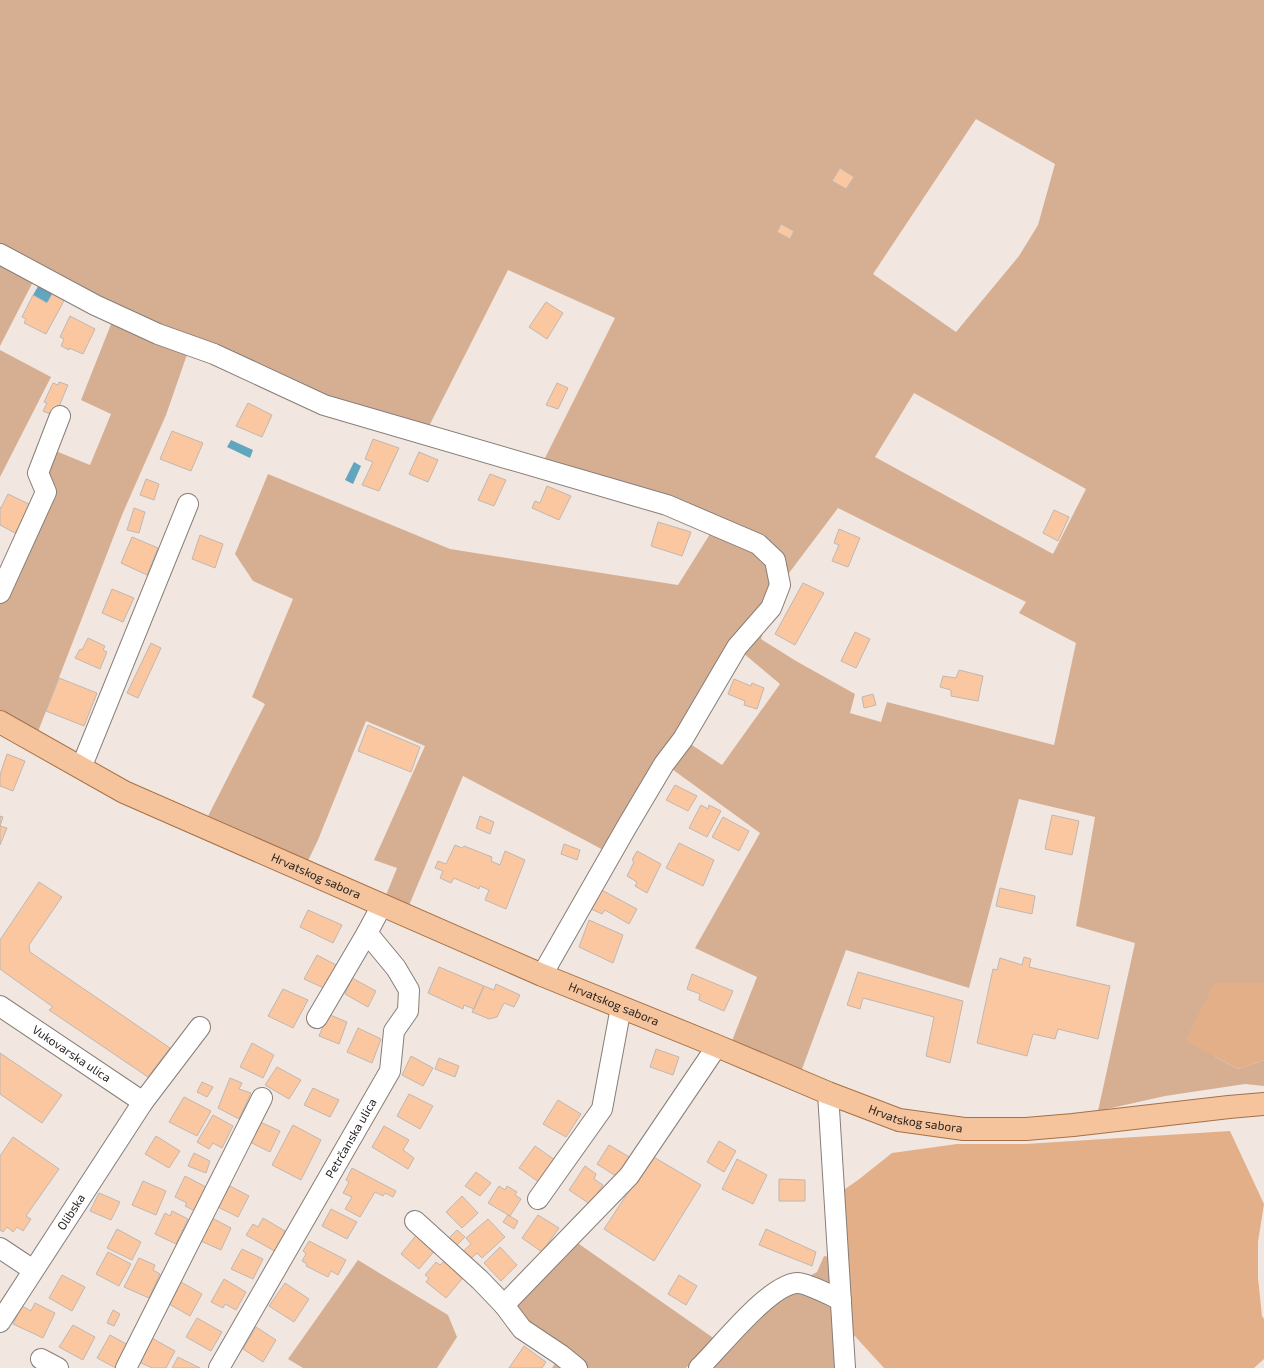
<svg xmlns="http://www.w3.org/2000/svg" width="1264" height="1368" font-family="'Exo 2',sans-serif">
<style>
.green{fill:#d6af93;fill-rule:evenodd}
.forest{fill:#e3af89}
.water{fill:#61a5bf}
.building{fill:#fbc7a0;stroke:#c0b7b0}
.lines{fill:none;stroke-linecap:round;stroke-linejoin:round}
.minor-casing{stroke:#877e77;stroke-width:22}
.major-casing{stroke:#a77045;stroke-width:24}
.minor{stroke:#fff;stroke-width:20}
.major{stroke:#f5c49d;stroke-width:22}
.labels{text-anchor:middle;stroke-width:4;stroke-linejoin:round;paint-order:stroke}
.street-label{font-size:12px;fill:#231f1d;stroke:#fff4ed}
</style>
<rect width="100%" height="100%" fill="#f1e7e0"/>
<path class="green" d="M0 0H1264V983H1215V1057L1238 1069 1264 1060V1086L1245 1084 1165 1096 1098 1111 1135 943 1076 926 1095 817 1019 799 969 988 846 950 798 1080 728 1051 757 977 695 948 760 833 665 764 611 854 463 776 405 915 382 905 397 868 374 860 425 746 366 721 318 840 303 871 203 826 265 704 252 697 293 599 253 581 235 554 268 474 450 549 678 585 715 526 541 466 615 318 508 270 424 436 190 346 166 415 122 515 34 742 0 722V597L51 491 40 474 51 449 90 465 111 414 81 400 115 314 37 274 0 346ZM976 119 1055 164 1038 225 1019 256 956 332 873 274ZM914 393 1086 489 1053 554 875 457ZM838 508 1026 602 1019 613 1076 643 1054 745 887 702 881 722 850 713 855 694 796 661 761 639 771 608 780 585ZM737 648 780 684 722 765 683 739Z
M0 350 51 377 0 477Z
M569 1237 722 1344 767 1299 817 1272 824 1256 839 1259 845 1368H695L690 1364 686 1368H552L561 1355 504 1305Z
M358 1260 448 1315 457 1337 437 1368H303L288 1359Z"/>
<path class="forest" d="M1215 983H1264V1060L1238 1069 1185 1041 1204 1003Z
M1230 1131 1264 1204 1258 1242V1278L1262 1316 1264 1319V1359L1254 1368H884L842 1322 835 1196 858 1180 892 1153 957 1144H1025Z"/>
<path class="water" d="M40 283 54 291 47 303 33 295Z
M231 440 253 450 250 458 227 447Z
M354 462 361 466 353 484 345 480Z"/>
<path class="building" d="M840 168 854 177 846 189 832 181Z
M781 224 794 231 790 239 777 232Z
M54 291 66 297 46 334 24 323 26 319 22 317 33 295 47 303Z
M546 302 563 313 547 339 529 327Z
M70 316 95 329 83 354 69 348V350L61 346 64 339 60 337Z
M59 382 68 385 55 416 43 411 47 403 44 402 53 383 58 385Z
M557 383 568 388 558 409 546 405Z
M248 403 272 415 262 437 236 426Z
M172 431 203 443 191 471 160 459Z
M373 439 399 448 379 491 362 485 373 462 365 459Z
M419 452 438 460 428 482 409 474Z
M490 474 506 480 494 506 478 500Z
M146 479 159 484 154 500 140 495Z
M547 486 571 496 559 520 532 508 535 501 540 503Z
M8 494 31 505 20 529 18 528 15 533 0 525V507L1 508Z
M134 508 145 512 139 533 127 530Z
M1054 510 1069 517 1058 541 1043 533Z
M658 522 691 532 682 556 651 546Z
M839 529 860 538 848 567 832 561 839 545 834 543Z
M200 535 223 544 215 568 192 559Z
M132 537 158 548 147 575 121 563Z
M803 583 824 593 795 645 775 634Z
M112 589 134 598 123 622 102 613Z
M855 632 870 639 856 668 841 661Z
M88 638 105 646 103 650 107 652 100 669 75 658 80 649 82 650Z
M151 643 161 648 138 698 127 693Z
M959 670 983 676 978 701 951 696V690L940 687 943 676 956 678Z
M59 678 97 693 84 726 46 711Z
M734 679 751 686 752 683 764 688 757 709 744 705 745 701 728 694Z
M873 694 876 705 864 708 862 697Z
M368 725 420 747 411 772 358 751Z
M7 754 25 761 13 791 0 786V775Z
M675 785 697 796 688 811 666 800Z
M701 805 708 809 709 805 721 811 707 837 689 828Z
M1052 815 1079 821 1072 855 1045 849Z
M0 816 3 817 0 826 7 828 0 845Z
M480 816 494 822 490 834 476 828Z
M723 817 749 831 739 851 712 837Z
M679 843 714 860 703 886 666 868Z
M564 844 580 850 577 860 561 854Z
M455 845 462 848 464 846 492 857 491 861 500 865 505 851 525 860 506 909 485 900 489 890 480 886 479 889 454 878 451 883 440 878 443 871 435 868 438 861 446 864Z
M637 851 661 864 647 893 635 886 637 882 627 876 634 862 632 860Z
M39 882 62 897 29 945 30 952 170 1048 148 1077 49 1010 53 1007 0 969V940Z
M598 888 637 909 629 924 605 910 602 914 587 907Z
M1000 888 1035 896 1032 914 996 906Z
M308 910 342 925 333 943 300 927Z
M589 920 623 935 613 963 579 947Z
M317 955 338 966 326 989 304 979Z
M1024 957 1031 959 1029 967 1110 986 1098 1039 1058 1029 1055 1039 1033 1034 1027 1056 977 1043 993 969 997 970 1000 958 1022 965Z
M439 967 484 986 474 1009 464 1005 463 1009 428 993Z
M858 972 963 1001 950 1063 926 1056 934 1017 863 998 860 1009 847 1005Z
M692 974 733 991 724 1011 699 1000 700 994 687 989Z
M352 978 376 991 368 1007 345 994Z
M496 984 520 995 514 1007 504 1003 497 1017 489 1019 472 1012 484 986 494 990Z
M283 989 308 1000 293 1028 268 1016Z
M328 1014 347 1022 339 1044 319 1036Z
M358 1028 381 1039 372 1063 347 1052Z
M252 1043 274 1055 263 1078 240 1067Z
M656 1049 679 1057 673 1075 650 1067Z
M0 1053 62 1095 42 1123 0 1094Z
M411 1056 433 1068 423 1086 402 1075Z
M439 1058 459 1066 455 1077 435 1069Z
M277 1067 301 1080 289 1099 265 1085Z
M230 1078 242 1083 239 1089 251 1093 239 1119 218 1108Z
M202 1082 213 1087 207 1097 197 1092Z
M313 1088 339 1100 330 1117 304 1105Z
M409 1094 433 1106 420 1129 397 1116Z
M184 1097 211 1111 197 1136 169 1122Z
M558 1100 581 1114 566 1137 543 1124Z
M213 1115 233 1126 222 1148 213 1143 209 1149 197 1142Z
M258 1121 280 1131 270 1152 248 1141Z
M293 1125 321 1140 301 1180 272 1165Z
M384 1126 409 1140 403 1150 414 1158 408 1169 372 1147Z
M156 1136 180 1151 169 1168 145 1154Z
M13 1137 59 1169 26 1216 31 1219 23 1231 17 1227 13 1232 7 1227 3 1232 0 1230V1156Z
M719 1141 736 1151 724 1172 707 1162Z
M609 1145 631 1158 619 1178 597 1164Z
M535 1146 555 1160 540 1183 519 1168Z
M194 1153 210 1161 206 1173 188 1166Z
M652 1156 701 1185 654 1261 604 1229Z
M737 1159 767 1175 753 1204 722 1189Z
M585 1166 596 1174 594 1179 603 1185 590 1204 569 1190Z
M352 1168 396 1191 393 1197 385 1193 383 1196 375 1192 360 1217 345 1209 352 1197 343 1193 349 1182 346 1180Z
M476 1172 491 1183 480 1196 465 1186Z
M185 1176 206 1187 195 1211 185 1206 187 1203 175 1197Z
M779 1179 805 1180V1201H779Z
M143 1181 166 1191 156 1215 132 1205Z
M230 1186 249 1196 238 1217 218 1207Z
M499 1186 505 1190 507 1186 517 1192 515 1195 521 1199 510 1216 488 1203Z
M99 1193 120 1202 111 1220 90 1211Z
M462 1196 478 1213 462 1228 446 1212Z
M331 1209 357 1222 347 1239 322 1226Z
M172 1211 188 1219 176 1244 155 1234 165 1213 170 1216Z
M508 1215 518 1221 514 1229 503 1222Z
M538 1215 559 1228 542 1252 522 1238Z
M212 1218 231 1228 221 1250 201 1241Z
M263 1218 285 1231 283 1235 287 1237 278 1253 246 1235 253 1224 258 1227Z
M488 1219 505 1237 482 1258 477 1253 467 1262 460 1254 471 1244 466 1238Z
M117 1229 141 1242 132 1260 107 1248Z
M766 1229 816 1252 812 1266 759 1245Z
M457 1230 465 1237 452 1250 444 1243Z
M418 1233 437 1248 419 1269 401 1254Z
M309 1241 346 1260 338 1275 331 1271 328 1277 306 1266 307 1264 302 1261 306 1254 303 1251Z
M500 1247 517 1265 501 1281 484 1263Z
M242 1249 263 1259 253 1279 231 1269Z
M108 1252 131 1264 119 1286 96 1274Z
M139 1258 155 1265 153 1270 160 1274 149 1298 124 1287Z
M447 1258 467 1273 446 1298 426 1282 429 1278 425 1275 436 1262 440 1265Z
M62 1275 85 1287 72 1311 49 1298Z
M679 1275 697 1286 686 1305 668 1294Z
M224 1279 246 1292 236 1310 225 1304 223 1308 211 1302Z
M181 1282 202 1294 190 1316 169 1304Z
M285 1283 309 1299 294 1322 269 1306Z
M35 1303 55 1313 43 1338 13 1324 22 1306 31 1311Z
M113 1310 120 1314 114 1326 107 1323Z
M197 1318 222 1332 211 1351 186 1337Z
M73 1325 95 1337 83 1360 59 1347Z
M256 1327 276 1340 263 1362 243 1349Z
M110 1335 130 1346 116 1368 97 1358Z
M150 1337 175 1351 166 1368H152L137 1361Z
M524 1346 546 1362 542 1368H509Z
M178 1357 200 1368H172Z"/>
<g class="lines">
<g class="minor-casing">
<g id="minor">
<path d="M0 254 95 305 158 334 214 354 324 405 667 505 758 544 775 560 780 585 771 608 737 647 683 739 664 764 626 828 542 975"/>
<path d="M0 593 46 492 38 473 60 416"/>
<path d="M81 768 188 504"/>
<path id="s1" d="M0 1006 143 1102"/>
<path d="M317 1018 367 933"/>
<path d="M828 1093 845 1368"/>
<path d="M538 1199 602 1109 621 1007"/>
<path d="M415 1221 480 1280 504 1305"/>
<path d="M0 1248 33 1270"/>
<path id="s2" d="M0 1322 143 1102 200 1027"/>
<path d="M41 1359 58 1368"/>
<path d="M126 1368 262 1098"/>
<path id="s3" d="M219 1368 390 1071 394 1031 408 1011 409 990 396 968 367 933 382 905"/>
<path d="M577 1368 561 1355 522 1329 504 1305 629 1176 717 1046"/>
<path d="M699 1368C720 1348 770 1283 798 1283 807 1283 832 1296 841 1300"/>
</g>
</g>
<g class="major-casing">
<g id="major">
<path id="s4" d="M0 722 124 792 542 975 717 1046 828 1093 899 1120 964 1129H1026L1073 1125 1229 1107 1264 1104"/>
</g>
</g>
<use href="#minor" class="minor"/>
<use href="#major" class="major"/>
</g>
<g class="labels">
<g class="street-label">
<text dy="4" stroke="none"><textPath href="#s4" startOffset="352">Hrvatskog sabora</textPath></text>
<text dy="4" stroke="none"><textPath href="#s4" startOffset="676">Hrvatskog sabora</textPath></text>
<text dy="4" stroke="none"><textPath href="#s1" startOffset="86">Vukovarska ulica</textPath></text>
<text dy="4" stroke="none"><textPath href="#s4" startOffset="1000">Hrvatskog sabora</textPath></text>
<text dy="4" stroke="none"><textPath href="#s3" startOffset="265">Petrčanska ulica</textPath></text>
<text dy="4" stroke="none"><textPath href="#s2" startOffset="131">Olibska</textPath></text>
</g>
</g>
</svg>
